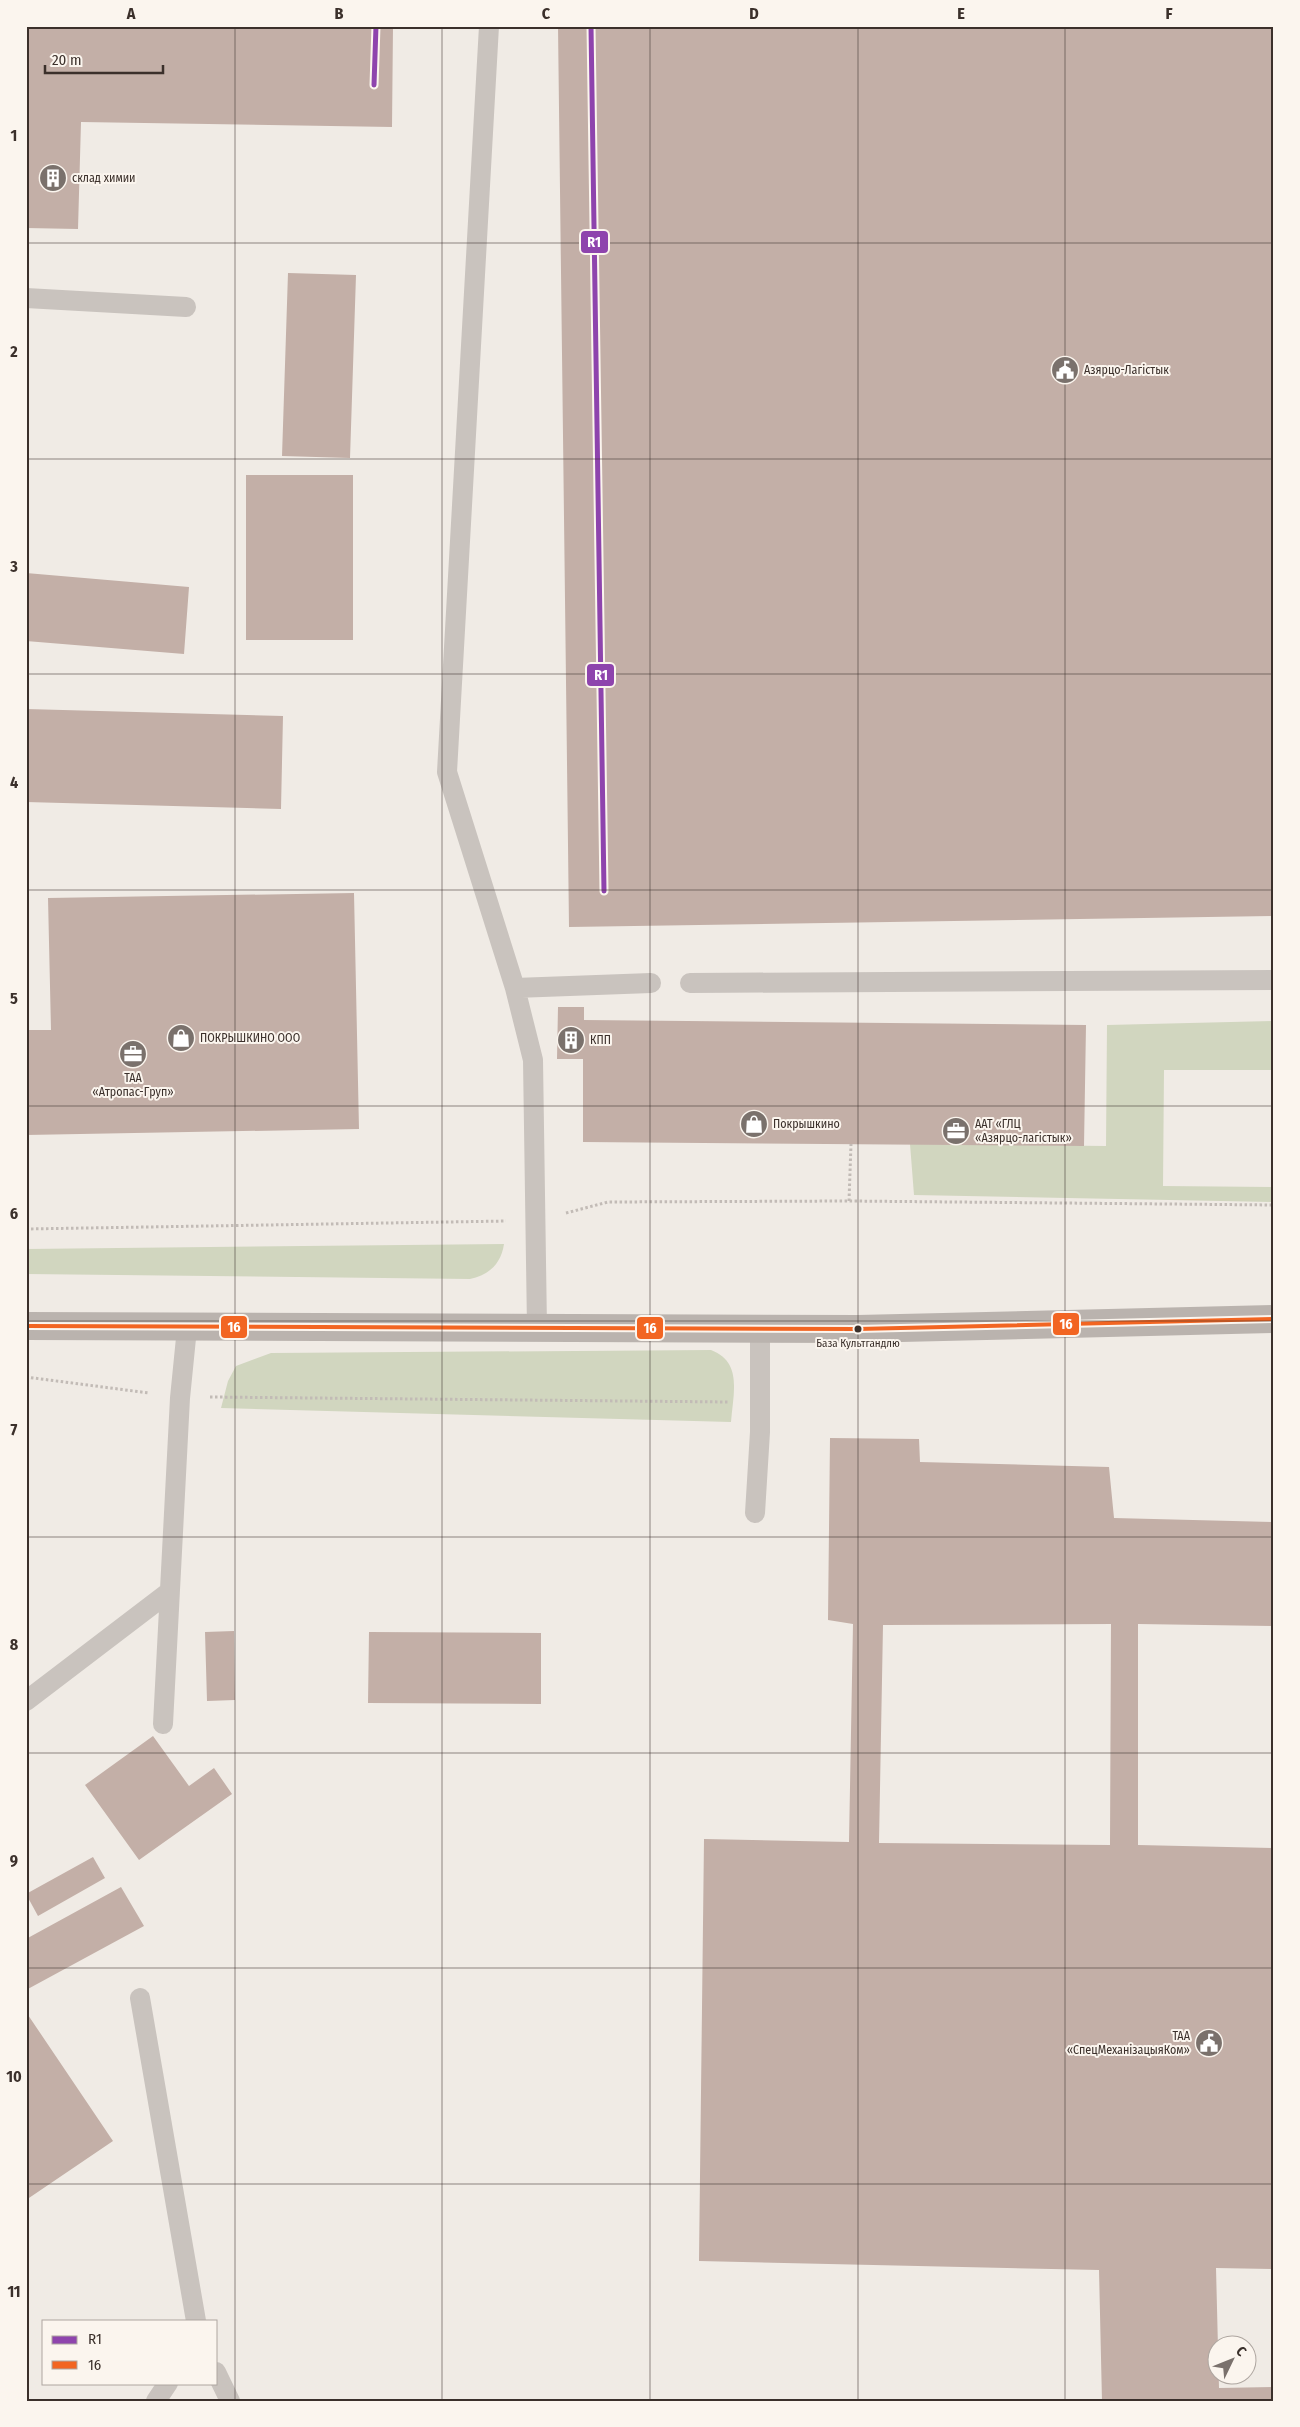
<svg xmlns="http://www.w3.org/2000/svg" width="1300" height="2427" font-family="'Fira Sans Condensed',sans-serif">
<style>
.green{fill:#d1d6bf}
.building{fill:#c3afa7;fill-rule:evenodd}
.lines{fill:none;stroke-linecap:round;stroke-linejoin:round}
.path{stroke:#c2bbb6;stroke-width:3;stroke-dasharray:2.5 2.5;stroke-linecap:butt}
.lane{stroke:#c9c3be;stroke-width:20}
.secondary{stroke:#bab3ae;stroke-width:28}
.bus-1-casing{stroke:#fbf5ee;stroke-width:8}
.bus-1{stroke:#f26522;stroke-width:4}
.rail-1-casing{stroke:#fbf5ee;stroke-width:9}
.rail-1{stroke:#8e44ad;stroke-width:5}
.grid{fill:none;stroke:#3b302b;stroke-width:1;stroke-opacity:0.55}
.bus-dot{fill:#3b302b;stroke:#fbf5ee;stroke-width:2}
.labels{text-anchor:middle;stroke-width:4;stroke-linejoin:round;paint-order:stroke}
.bus-label{font-size:11px;fill:#3b302b;stroke:#fbf5ee}
.poi-label{font-size:12px;fill:#3b302b;stroke:#fbf5ee;text-anchor:start}
.line-badge{stroke:#fbf5ee;stroke-width:2}
.badge-label{font-size:14px;text-anchor:middle;font-weight:bold;fill:#fff}
.neatline{fill:none;stroke:#3b302b;stroke-width:2}
.grid-label{font-size:16px;text-anchor:middle;font-weight:bold;fill:#3b302b}
</style>
<rect width="100%" height="100%" fill="#f0ebe5"/>
<path class="green" d="M1274 1021V1070H1164L1163 1186 1274 1187V1202L914 1195 910 1144 1106 1146 1107 1025Z
M504 1244C501 1264 489 1275 470 1279L26 1274V1249Z
M711 1350C743 1362 733 1394 731 1422L221 1408 228 1381 236 1366 271 1353Z"/>
<path class="building" d="M26 26H393L392 127 81 122 78 229 26 228Z
M558 26H1274V916L569 927Z
M288 273 356 275 350 458 282 456Z
M246 475H353V640H246Z
M26 573 189 587 184 654 26 641Z
M26 709 283 716 281 809 26 802Z
M354 893 359 1129 26 1135V1030H51L48 898Z
M558 1007H584V1020L1086 1025 1084 1146 583 1142V1059H557Z
M830 1438 919 1439 920 1462 1109 1467 1114 1518 1274 1522V1626L1138 1624V1845L1274 1848V2269L1216 2268 1219 2388 1274 2387V2401H1102L1099 2270 699 2261 704 1839 849 1842 853 1624 828 1620ZM1111 1624 1110 1845 879 1843 883 1625Z
M234 1631 235 1700 207 1701 205 1632Z
M369 1632 541 1633V1704L368 1703Z
M153 1736 189 1786 214 1768 232 1794 139 1860 85 1785Z
M93 1857 105 1878 38 1916 26 1894Z
M121 1887 144 1926 26 1990V1939Z
M26 2012 113 2141 26 2200Z"/>
<g class="lines">
<path class="path" d="M849 1201 851 1144
M566 1213 608 1202 849 1201 1274 1205
M26 1229 506 1221
M26 1377 149 1393
M210 1397 729 1402"/>
<path class="lane" d="M489 26 447 772 515 988 533 1060 537 1328
M26 298 186 307
M690 983 1274 980
M515 988 651 983
M755 1513 760 1432V1329
M26 1701 169 1592
M163 1724 180 1398 187 1328
M140 1998 196 2321
M216 2372 230 2401
M156 2401 168 2383"/>
<path class="secondary" d="M26 1326 858 1329 1274 1319"/>
<g class="bus-1-casing">
<path id="bus-1" d="M26 1326 858 1329 1274 1319"/>
</g>
<use href="#bus-1" class="bus-1"/>
<g class="rail-1-casing">
<path id="rail-1" d="M591 26 604 891
M374 85 376 26"/>
</g>
<use href="#rail-1" class="rail-1"/>
</g>
<path class="grid" d="M235 26V2401M442 26V2401M650 26V2401M858 26V2401M1065 26V2401M26 243H1274M26 459H1274M26 674H1274M26 890H1274M26 1106H1274M26 1321H1274M26 1537H1274M26 1753H1274M26 1968H1274M26 2184H1274"/>
<defs>
<g id="building-disc" transform="scale(1.4375)"><circle r="9.5" fill="#7a716c" stroke="#fbf5ee"/><path d="M-4-6H4V6H1V3H-1V6H-4ZM-2.5-4.3h1.7v1.8h-1.7ZM.8-4.3h1.7v1.8H.8ZM-2.5-1h1.7V.8h-1.7ZM.8-1h1.7V.8H.8Z" fill="#fff"/></g>
<g id="civic-disc" transform="scale(1.4375)"><circle r="9.5" fill="#7a716c" stroke="#fbf5ee"/><path d="M-.6-6.5H3V-4.5H.6V-3L4-1V1h2V6H-6V1h2V-1L-.6-3ZM-1.2 2.5V6h2.4V2.5Z" fill="#fff"/></g>
<g id="shop-disc" transform="scale(1.4375)"><circle r="9.5" fill="#7a716c" stroke="#fbf5ee"/><path d="M-5-2.5h2.3a2.7 3.5 0 0 1 5.4 0H5L5.5 6h-11ZM-1.5-2.5h3a1.5 2.3 0 0 0-3 0Z" fill="#fff"/></g>
<g id="office-disc" transform="scale(1.4375)"><circle r="9.5" fill="#7a716c" stroke="#fbf5ee"/><path d="M-6-3h4V-5.5h4V-3h4V5H-6ZM-1-4.5V-3h2v-1.5ZM-6 0V1H6V0Z" fill="#fff"/></g>
</defs>
<g fill-rule="evenodd">
<use href="#building-disc" x="53" y="178"/>
<use href="#civic-disc" x="1065" y="370"/>
<use href="#shop-disc" x="181" y="1038"/>
<use href="#building-disc" x="571" y="1040"/>
<use href="#office-disc" x="133" y="1054"/>
<use href="#shop-disc" x="754" y="1124"/>
<use href="#office-disc" x="956" y="1131"/>
<use href="#civic-disc" x="1209" y="2043"/>
</g>
<circle class="bus-dot" cx="858" cy="1329" r="4.5"/>
<g class="labels">
<g class="bus-label">
<text x="858" y="1347">База Культгандлю</text>
</g>
<g class="poi-label">
<text x="72" y="182">склад химии</text>
<text x="1084" y="374">Азярцо-Лагістык</text>
<text x="200" y="1042">ПОКРЫШКИНО ООО</text>
<text x="590" y="1044">КПП</text>
<text x="133" y="1082" text-anchor="middle">ТАА<tspan x="133" dy="14">«Атропас-Груп»</tspan></text>
<text x="773" y="1128">Покрышкино</text>
<text x="975" y="1128">ААТ «ГЛЦ<tspan x="975" dy="14">«Азярцо-лагістык»</tspan></text>
<text x="1190" y="2040" text-anchor="end">ТАА<tspan x="1190" dy="14">«СпецМеханізацыяКом»</tspan></text>
</g>
</g>
<g class="line-badge">
<rect x="580" y="230" width="29" height="24" rx="5" fill="#8e44ad"/>
<rect x="586" y="663" width="29" height="24" rx="5" fill="#8e44ad"/>
<rect x="1052" y="1312" width="28" height="24" rx="5" fill="#f26522"/>
<rect x="220" y="1315" width="28" height="24" rx="5" fill="#f26522"/>
<rect x="636" y="1316" width="28" height="24" rx="5" fill="#f26522"/>
</g>
<g class="badge-label">
<text x="594" y="247">R1</text>
<text x="601" y="680">R1</text>
<text x="1066" y="1329">16</text>
<text x="234" y="1332">16</text>
<text x="650" y="1333">16</text>
</g>
<rect width="1300" height="2427" fill="none" stroke="#fbf5ee" stroke-width="55"/>
<rect x="42" y="2320" width="175" height="65" fill="#fbf5ee" stroke="#aea6a0"/>
<rect x="52" y="2336" width="25" height="8" fill="#8e44ad" stroke="#aea6a0"/>
<text x="88" y="2344" font-size="15" fill="#3b302b">R1</text>
<rect x="52" y="2361" width="25" height="8" fill="#f26522" stroke="#aea6a0"/>
<text x="88" y="2370" font-size="15" fill="#3b302b">16</text>
<g transform="translate(1232 2360) rotate(47)"><circle r="24" fill="#fbf5ee" stroke="#aea6a0"/>
<path d="M0-4L9 19L0 12L-9 19Z" fill="#7a716c"/>
<text y="-8" font-size="14" font-weight="bold" text-anchor="middle" fill="#3b302b">С</text>
</g>
<path d="M45 65v8h118v-8" fill="none" stroke="#3b302b" stroke-width="2.5"/>
<text x="52" y="65" font-size="15" fill="#3b302b" stroke="#fbf5ee" stroke-width="4" paint-order="stroke">20 m</text>
<rect x="28" y="28" width="1244" height="2372" class="neatline"/>
<g class="grid-label">
<text x="131" y="19">A</text>
<text x="339" y="19">B</text>
<text x="546" y="19">C</text>
<text x="754" y="19">D</text>
<text x="961" y="19">E</text>
<text x="1169" y="19">F</text>
<text x="14" y="141">1</text>
<text x="14" y="357">2</text>
<text x="14" y="572">3</text>
<text x="14" y="788">4</text>
<text x="14" y="1004">5</text>
<text x="14" y="1219">6</text>
<text x="14" y="1435">7</text>
<text x="14" y="1650">8</text>
<text x="14" y="1866">9</text>
<text x="14" y="2082">10</text>
<text x="14" y="2297">11</text>
</g>
</svg>
